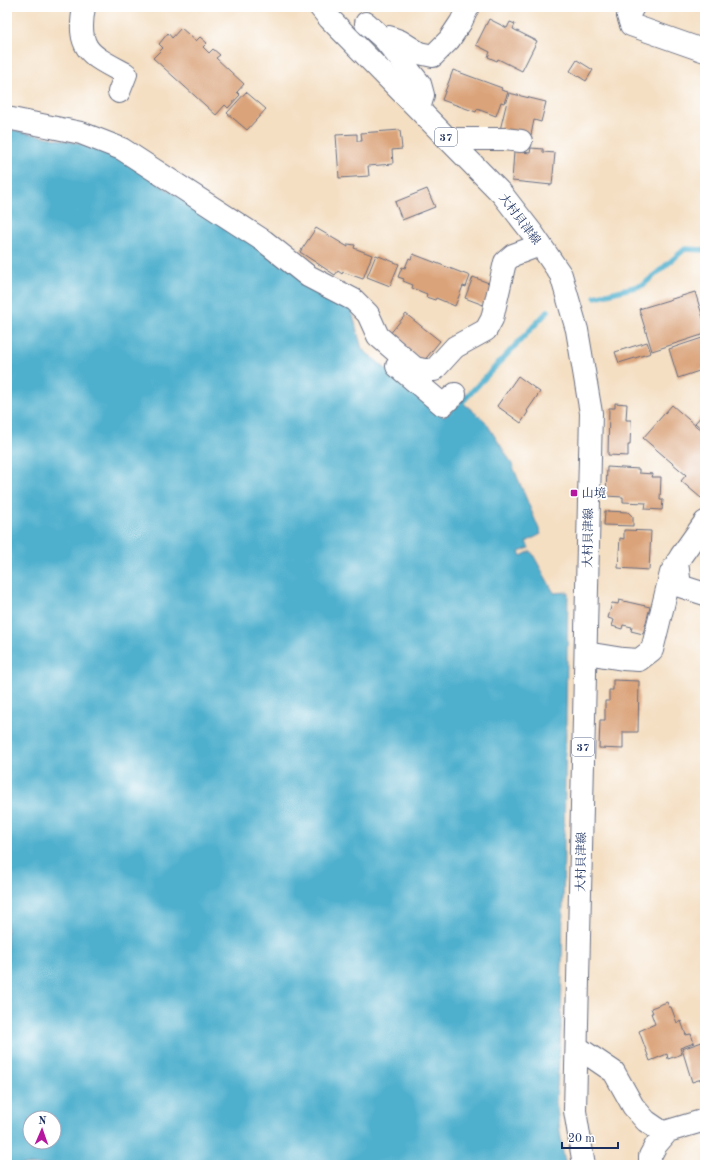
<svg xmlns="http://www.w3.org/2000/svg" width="712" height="1172" font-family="'Old Standard TT','Noto Serif JP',serif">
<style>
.water{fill:#4fb0ce;stroke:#357096;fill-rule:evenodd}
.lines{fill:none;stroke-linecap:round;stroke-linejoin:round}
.stream{stroke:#4fb0ce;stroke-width:5.5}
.building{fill:#daa379}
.minor-casing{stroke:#676d81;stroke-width:24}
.major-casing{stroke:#676d81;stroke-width:24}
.minor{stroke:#fff;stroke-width:22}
.major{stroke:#fff;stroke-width:22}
.poi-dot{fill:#b5179e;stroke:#fff;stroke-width:1.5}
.labels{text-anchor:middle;stroke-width:4;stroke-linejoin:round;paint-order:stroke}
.shield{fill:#fff;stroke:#5f6d8e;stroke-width:1}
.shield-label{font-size:11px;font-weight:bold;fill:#1b2f5e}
.street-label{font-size:12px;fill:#1b2f5e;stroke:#fff}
.poi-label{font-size:12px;fill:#1b2f5e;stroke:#fff;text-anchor:start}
</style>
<rect width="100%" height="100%" fill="#fff"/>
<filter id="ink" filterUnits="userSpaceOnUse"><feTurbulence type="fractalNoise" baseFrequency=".025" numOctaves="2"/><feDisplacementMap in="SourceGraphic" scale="8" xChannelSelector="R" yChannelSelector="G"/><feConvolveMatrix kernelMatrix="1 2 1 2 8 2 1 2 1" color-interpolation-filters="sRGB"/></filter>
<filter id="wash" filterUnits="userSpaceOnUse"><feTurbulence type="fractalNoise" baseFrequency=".012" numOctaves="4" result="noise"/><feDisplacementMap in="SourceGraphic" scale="16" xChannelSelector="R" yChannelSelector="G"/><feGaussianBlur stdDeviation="0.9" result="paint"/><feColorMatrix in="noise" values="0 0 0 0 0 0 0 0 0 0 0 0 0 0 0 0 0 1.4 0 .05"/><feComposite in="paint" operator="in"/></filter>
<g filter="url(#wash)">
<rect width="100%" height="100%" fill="#f4dfc3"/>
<path class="water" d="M7 129 82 144 117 157 351 308 362 349 444 417 462 402 485 421 511 462 541 534 526 542 529 548 519 552 521 556 531 551 554 593 568 592 561 1029 556 1102 563 1153 566 1165H7ZM30 1118H54V1142H30Z"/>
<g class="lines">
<path class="stream" d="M595 297 643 285 685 249 705 250
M462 402 548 311"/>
</g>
<g id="blocks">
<path class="building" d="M489 19 507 28 510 22 515 24 513 29 537 41 522 71 498 59 497 61 488 57 490 52 476 45Z
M181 28 196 41 200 37 207 43 203 47 209 53 213 49 220 55 216 58 244 84 237 92 240 95 228 108 225 105 216 115 153 58 163 48 159 44 168 33 172 38Z
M577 60 593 70 586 81 570 71Z
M453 70 502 88 501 90 508 92 504 103 501 102 496 116 477 109 476 112 442 100Z
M246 92 266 109 247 130 227 113Z
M509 93 546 102 541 122 534 120 531 135 500 130Z
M400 130 402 149 392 150 393 164 368 166 369 176 339 178 336 135 357 134V141H362L361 133Z
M531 148 543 149V152L555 153 552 185 512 181 514 151 530 153Z
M427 189 435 207 402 220 395 202Z
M316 228 348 247V244L355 245 354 248 372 255 363 279 343 272 342 274 338 271 335 275 300 252Z
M413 254 470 276 466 287 463 286 455 306 436 298 435 300 426 297 427 294 412 288 413 285 403 281 404 279 398 277 402 267 405 268 409 258 411 259Z
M376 255 399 264 390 286 367 277Z
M473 277 494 285 486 306 465 298Z
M695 292 705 324V334L652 351 639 309Z
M406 314 440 341 423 362 389 335Z
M705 337V369L678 378 669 349Z
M647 342 651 353 619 363 615 352Z
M518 376 540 392 527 411 528 412 521 423 497 406Z
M615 403 627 404 626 420H631L630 445H628V456L608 455 609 408H615Z
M672 405 705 434V487L703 489 705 490V493L701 498 681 481 686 475 643 438Z
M705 412V432L695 423Z
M607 467 639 469V473L653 474 652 477H661L660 500H663L662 510 645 509 646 503 623 502V497L606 496Z
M605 511 628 512 633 517V526L604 525Z
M624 530 651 531 649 570 618 568 620 538 624 539Z
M619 600 650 607 643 634 631 631 632 627 623 625 622 629 612 626 614 620 608 618 612 603 618 604Z
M613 680 639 681 638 732H623V749L599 748 600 720H605V701H609V690H613Z
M667 1002 669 1007H671L677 1023 681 1021 686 1035 691 1034 694 1043 680 1048 682 1054 668 1059 667 1054 650 1061 639 1031 655 1024 651 1013H653L651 1008Z
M702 1042 705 1051V1078L692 1082 682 1049Z"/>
</g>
</g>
<g filter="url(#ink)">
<use href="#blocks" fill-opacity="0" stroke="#676d81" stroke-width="1"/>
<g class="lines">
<g class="minor-casing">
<path id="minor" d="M84 7C76 51 91 55 126 74L119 92
M633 7 628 16 631 25 705 51
M366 23 384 39
M419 109 423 95 420 84 384 39 389 37 400 41 419 53 433 56 449 40 461 22 468 7
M7 118 81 133 122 149 264 241 308 276 354 300 368 314 378 336 415 368 424 370H434L455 347 486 330 492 319 505 262 513 255 540 245
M448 139H504L521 141
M397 366 443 405 455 394
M677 562 680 586 705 594
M586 653 623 659 639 660 652 650 671 573 681 556 705 522
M577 1047 614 1072 633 1106 646 1121 665 1134
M650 1165V1156L656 1145 668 1131 705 1120"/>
</g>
<g class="major-casing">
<path id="major" d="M320 7 329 18 502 194 533 234 561 275 577 330 591 413 575 1111 584 1165"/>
</g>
<use href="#minor" class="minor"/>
<use href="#major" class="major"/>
</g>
</g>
<rect class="poi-dot" x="570" y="489" width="8" height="8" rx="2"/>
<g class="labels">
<g class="shield">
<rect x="435" y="128" width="22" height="18" rx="3"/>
<rect x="572" y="738" width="22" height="18" rx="3"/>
</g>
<g class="shield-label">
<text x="446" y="141">37</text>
<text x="583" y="751">37</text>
</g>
<g class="street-label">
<text transform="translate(520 219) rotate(53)" y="4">大村貝津線</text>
<text transform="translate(588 538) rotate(-89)" y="4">大村貝津線</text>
<text transform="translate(581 862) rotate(-89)" y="4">大村貝津線</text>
</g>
<g class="poi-label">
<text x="582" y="497">山境</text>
</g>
</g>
<rect width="712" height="1172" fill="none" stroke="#fff" stroke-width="24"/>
<g transform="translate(42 1130) rotate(2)"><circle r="19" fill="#ffffff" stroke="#a4acbf"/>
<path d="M0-3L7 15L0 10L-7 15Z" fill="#b5179e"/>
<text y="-6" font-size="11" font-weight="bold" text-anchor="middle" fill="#1b2f5e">N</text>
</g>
<path d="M562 1142v6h56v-6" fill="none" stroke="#1b2f5e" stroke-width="2"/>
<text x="568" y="1142" font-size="12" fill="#1b2f5e" stroke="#ffffff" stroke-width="3" paint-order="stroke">20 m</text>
</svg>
